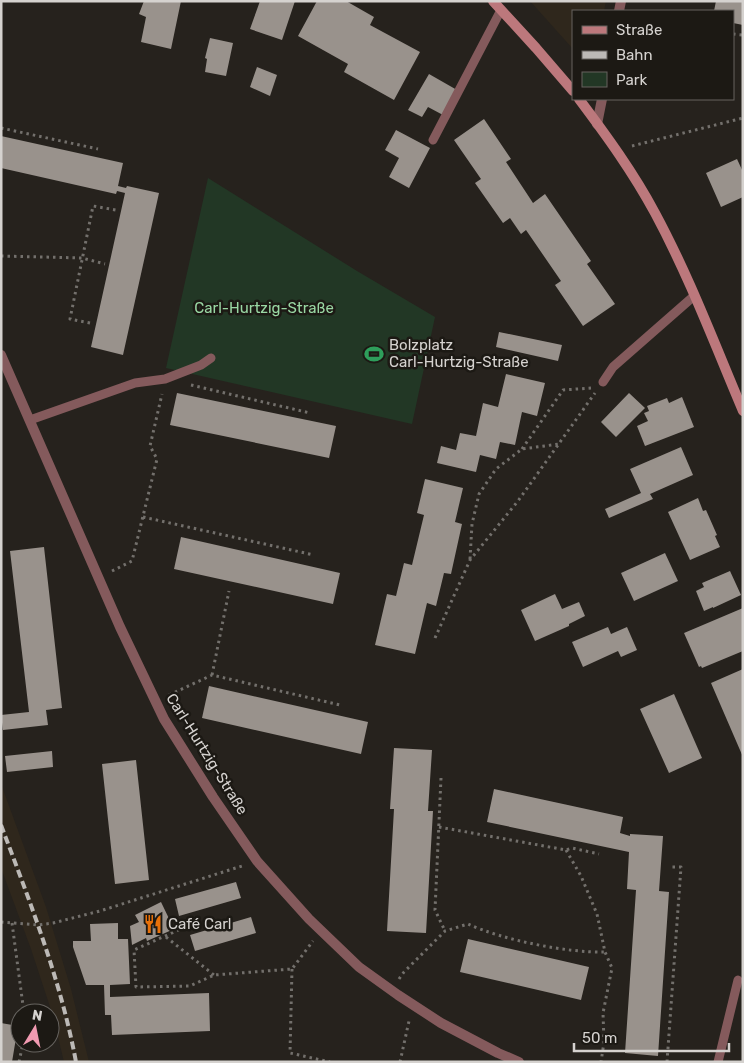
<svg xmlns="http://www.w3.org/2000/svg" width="744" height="1063" font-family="Rubik,sans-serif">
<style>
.built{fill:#2f271c}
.green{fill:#223725}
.building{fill:#99928c}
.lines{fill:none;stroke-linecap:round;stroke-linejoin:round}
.path{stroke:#73706c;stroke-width:3;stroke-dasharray:2.5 4;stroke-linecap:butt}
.service{stroke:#845a5c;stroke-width:9}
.minor{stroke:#845a5c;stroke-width:10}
.tertiary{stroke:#845a5c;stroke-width:10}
.secondary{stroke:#bc787c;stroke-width:10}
.rail{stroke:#bcb9b6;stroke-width:4;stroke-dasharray:8 4;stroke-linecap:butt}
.labels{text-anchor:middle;stroke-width:5;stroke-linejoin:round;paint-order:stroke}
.park-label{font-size:15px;fill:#99d7a3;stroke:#1c1914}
.poi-label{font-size:15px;fill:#d5d2cf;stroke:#1c1914;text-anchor:start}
.street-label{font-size:15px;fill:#d5d2cf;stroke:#1c1914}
</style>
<rect width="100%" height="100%" fill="#26221d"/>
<path class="built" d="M530 1H606L604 11H573V49Z
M1 784 46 907 71 989 89 1062H64L53 1016 31 949 1 868Z"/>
<path class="green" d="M208 178 357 271 435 317 412 424 166 368Z"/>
<path class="building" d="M144 1H181L171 49 141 42 146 17 139 14Z
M260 1H295L282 40 250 29Z
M317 1H346L374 17 370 25 420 52 394 100 344 72 348 64 298 36Z
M716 1H743V25L733 23V11H714Z
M210 38 233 43 226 76 205 72 207 59 205 58Z
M257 67 277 75 270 96 250 87Z
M429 74 457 90 443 115 428 107 422 117 408 110Z
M484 119 511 159 506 162 533 203 545 194 591 261 587 264 615 304 583 326 555 285 561 281 526 230 521 234 510 218 503 223 475 183 481 179 454 140Z
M396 130 430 148 409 188 389 177 399 158 385 150Z
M1 136 123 163 118 186 126 188 127 186 159 193 123 355 91 347 125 193 117 191 116 194 1 168Z
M737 159 743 172V197L721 207 706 173Z
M499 332 562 345 558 361 496 347Z
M506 374 545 383 537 416 522 412 515 445 500 442 496 459 480 455 476 472 437 463 441 446 456 450 460 433 476 436 483 403 498 407Z
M177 393 336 426 329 458 170 425Z
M629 393 645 408 616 437 601 422Z
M682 397 694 427 645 446 637 426 648 421 644 413 649 411 647 406 667 398 669 403Z
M681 447 693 475 650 494 653 499 609 518 605 509 641 493 630 469Z
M425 479 463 488 455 522 462 524 451 574 444 573 436 606 427 603 415 654 375 645 387 594 396 596 404 563 412 565 424 515 417 513Z
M698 498 703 511 706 510 717 535 715 536 720 547 690 560 668 512Z
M181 537 340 573 333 604 174 569Z
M44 547 62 708 46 710 48 725 3 730 1 715 29 712 10 551Z
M665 553 678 581 634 601 621 573Z
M730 571 741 595 713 608V607L704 611 696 591 704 587 702 583Z
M555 594 562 609 579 602 585 616 569 624V626L535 641 521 610Z
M743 608V651L702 668 701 666 699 667 684 633Z
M608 627 611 634 627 627 637 650 621 657 618 651 583 667 572 642Z
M743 669V757L711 683Z
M209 686 368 722 361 754 202 718Z
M674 694 702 758 669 773 640 709Z
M394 748 432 750 428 811H433L426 933 387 931 394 809H390Z
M52 751 53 767 7 772 5 756Z
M136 760 149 880 115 884 102 764Z
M494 789 623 817 620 833 630 836V834L663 836 659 891 669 892 658 1056 625 1053 636 890 627 889 629 852 487 822Z
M236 882 241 898 179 916 175 899Z
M161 902 174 929 147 941 146 938 132 945 130 926 139 922 135 915Z
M251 917 256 933 195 951 190 935Z
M118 923V939H128L130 984 110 985V997L209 993 210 1031 112 1035 111 1015H105L104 985H86L73 947V941H91L90 924Z
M468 939 589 967 581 1000 460 972Z
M1 1023 18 1026 12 1062H1Z"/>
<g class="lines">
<path class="path" d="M733 34 743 35
M1 128 98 149
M632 146 743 118
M1 256 82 258 105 264
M90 323 70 319 93 206 116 210
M191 385 310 413
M522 449 563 390 591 388
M143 517 314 555
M470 559 472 524 479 494 496 469 522 449 559 444
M112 571 132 561 157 459 150 446 162 394
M435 638 470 560 518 501 595 393
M212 675 229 591
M169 695 212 675 340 705
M441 778 435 910 445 931
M439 827 566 850 572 848 599 854
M566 850 581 876 597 914 605 952 612 968 603 1013 604 1042 601 1062
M1 922 38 925 53 923 100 911 242 866
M12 923 24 1013
M185 927 134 950 136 987 190 986 214 975 292 969 313 941
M166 937 214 975
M292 969 290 1053 330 1062
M399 979 404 972 445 931 468 924C503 940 567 953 605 952
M19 1062 23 1043
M400 1062 409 1021
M667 1062 681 867H671"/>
<path class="service" d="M433 140 501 10
M603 382 613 367 694 296
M30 420 135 383 165 379 201 365 211 358
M718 1062 738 980"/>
<path class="minor" d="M1 355 120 627 164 719 213 797 257 861 309 919 359 967 398 995 441 1023 498 1053 519 1062"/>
<path class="tertiary" d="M619 11 621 1
M597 124 602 99"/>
<path class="secondary" d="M493 1 536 48 573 91
M579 99C606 135 633 172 655 213 689 276 715 345 743 411"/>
<path class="rail" d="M1 825C30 902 61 981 76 1062"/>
</g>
<defs>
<g id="stadium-bare" transform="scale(1.5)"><path d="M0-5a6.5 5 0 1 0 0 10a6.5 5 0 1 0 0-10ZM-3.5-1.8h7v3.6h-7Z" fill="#2e9e5b" stroke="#1c1914" stroke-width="2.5" paint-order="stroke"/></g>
<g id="restaurant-bare" transform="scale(1.5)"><path d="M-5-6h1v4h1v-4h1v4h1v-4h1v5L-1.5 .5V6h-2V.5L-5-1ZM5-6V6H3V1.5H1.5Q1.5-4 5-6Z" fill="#e8710a" stroke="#1c1914" stroke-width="2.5" paint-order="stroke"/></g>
</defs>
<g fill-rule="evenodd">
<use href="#stadium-bare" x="374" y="354"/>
<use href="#restaurant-bare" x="153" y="924"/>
</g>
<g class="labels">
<g class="park-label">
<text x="264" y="313">Carl-Hurtzig-Straße</text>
</g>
<g class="poi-label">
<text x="389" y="350">Bolzplatz<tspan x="389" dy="17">Carl-Hurtzig-Straße</tspan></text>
<text x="168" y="929">Café Carl</text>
</g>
<g class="street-label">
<text transform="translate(207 754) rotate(58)" y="5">Carl-Hurtzig-Straße</text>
</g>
</g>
<rect width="744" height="1063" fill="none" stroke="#d5d2cf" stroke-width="5"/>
<rect x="572" y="10" width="162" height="90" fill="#1c1914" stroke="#66635f"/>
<rect x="582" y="26" width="25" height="8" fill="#bc787c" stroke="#66635f"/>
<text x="616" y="35" font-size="15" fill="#d5d2cf">Straße</text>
<rect x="582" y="51" width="25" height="8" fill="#bcb9b6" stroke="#66635f"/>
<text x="616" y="60" font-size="15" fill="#d5d2cf">Bahn</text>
<rect x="582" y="72" width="25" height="15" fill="#223725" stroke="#66635f"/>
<text x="616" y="85" font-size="15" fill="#d5d2cf">Park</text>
<g transform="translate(35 1028) rotate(10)"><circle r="24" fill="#1c1914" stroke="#66635f"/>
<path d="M0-4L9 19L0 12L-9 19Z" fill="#f19ab1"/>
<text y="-8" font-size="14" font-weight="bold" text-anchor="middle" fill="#d5d2cf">N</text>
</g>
<path d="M574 1043v8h155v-8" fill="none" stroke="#d5d2cf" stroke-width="2.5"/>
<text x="582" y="1043" font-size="15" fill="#d5d2cf" stroke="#1c1914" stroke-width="4" paint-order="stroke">50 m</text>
</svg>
